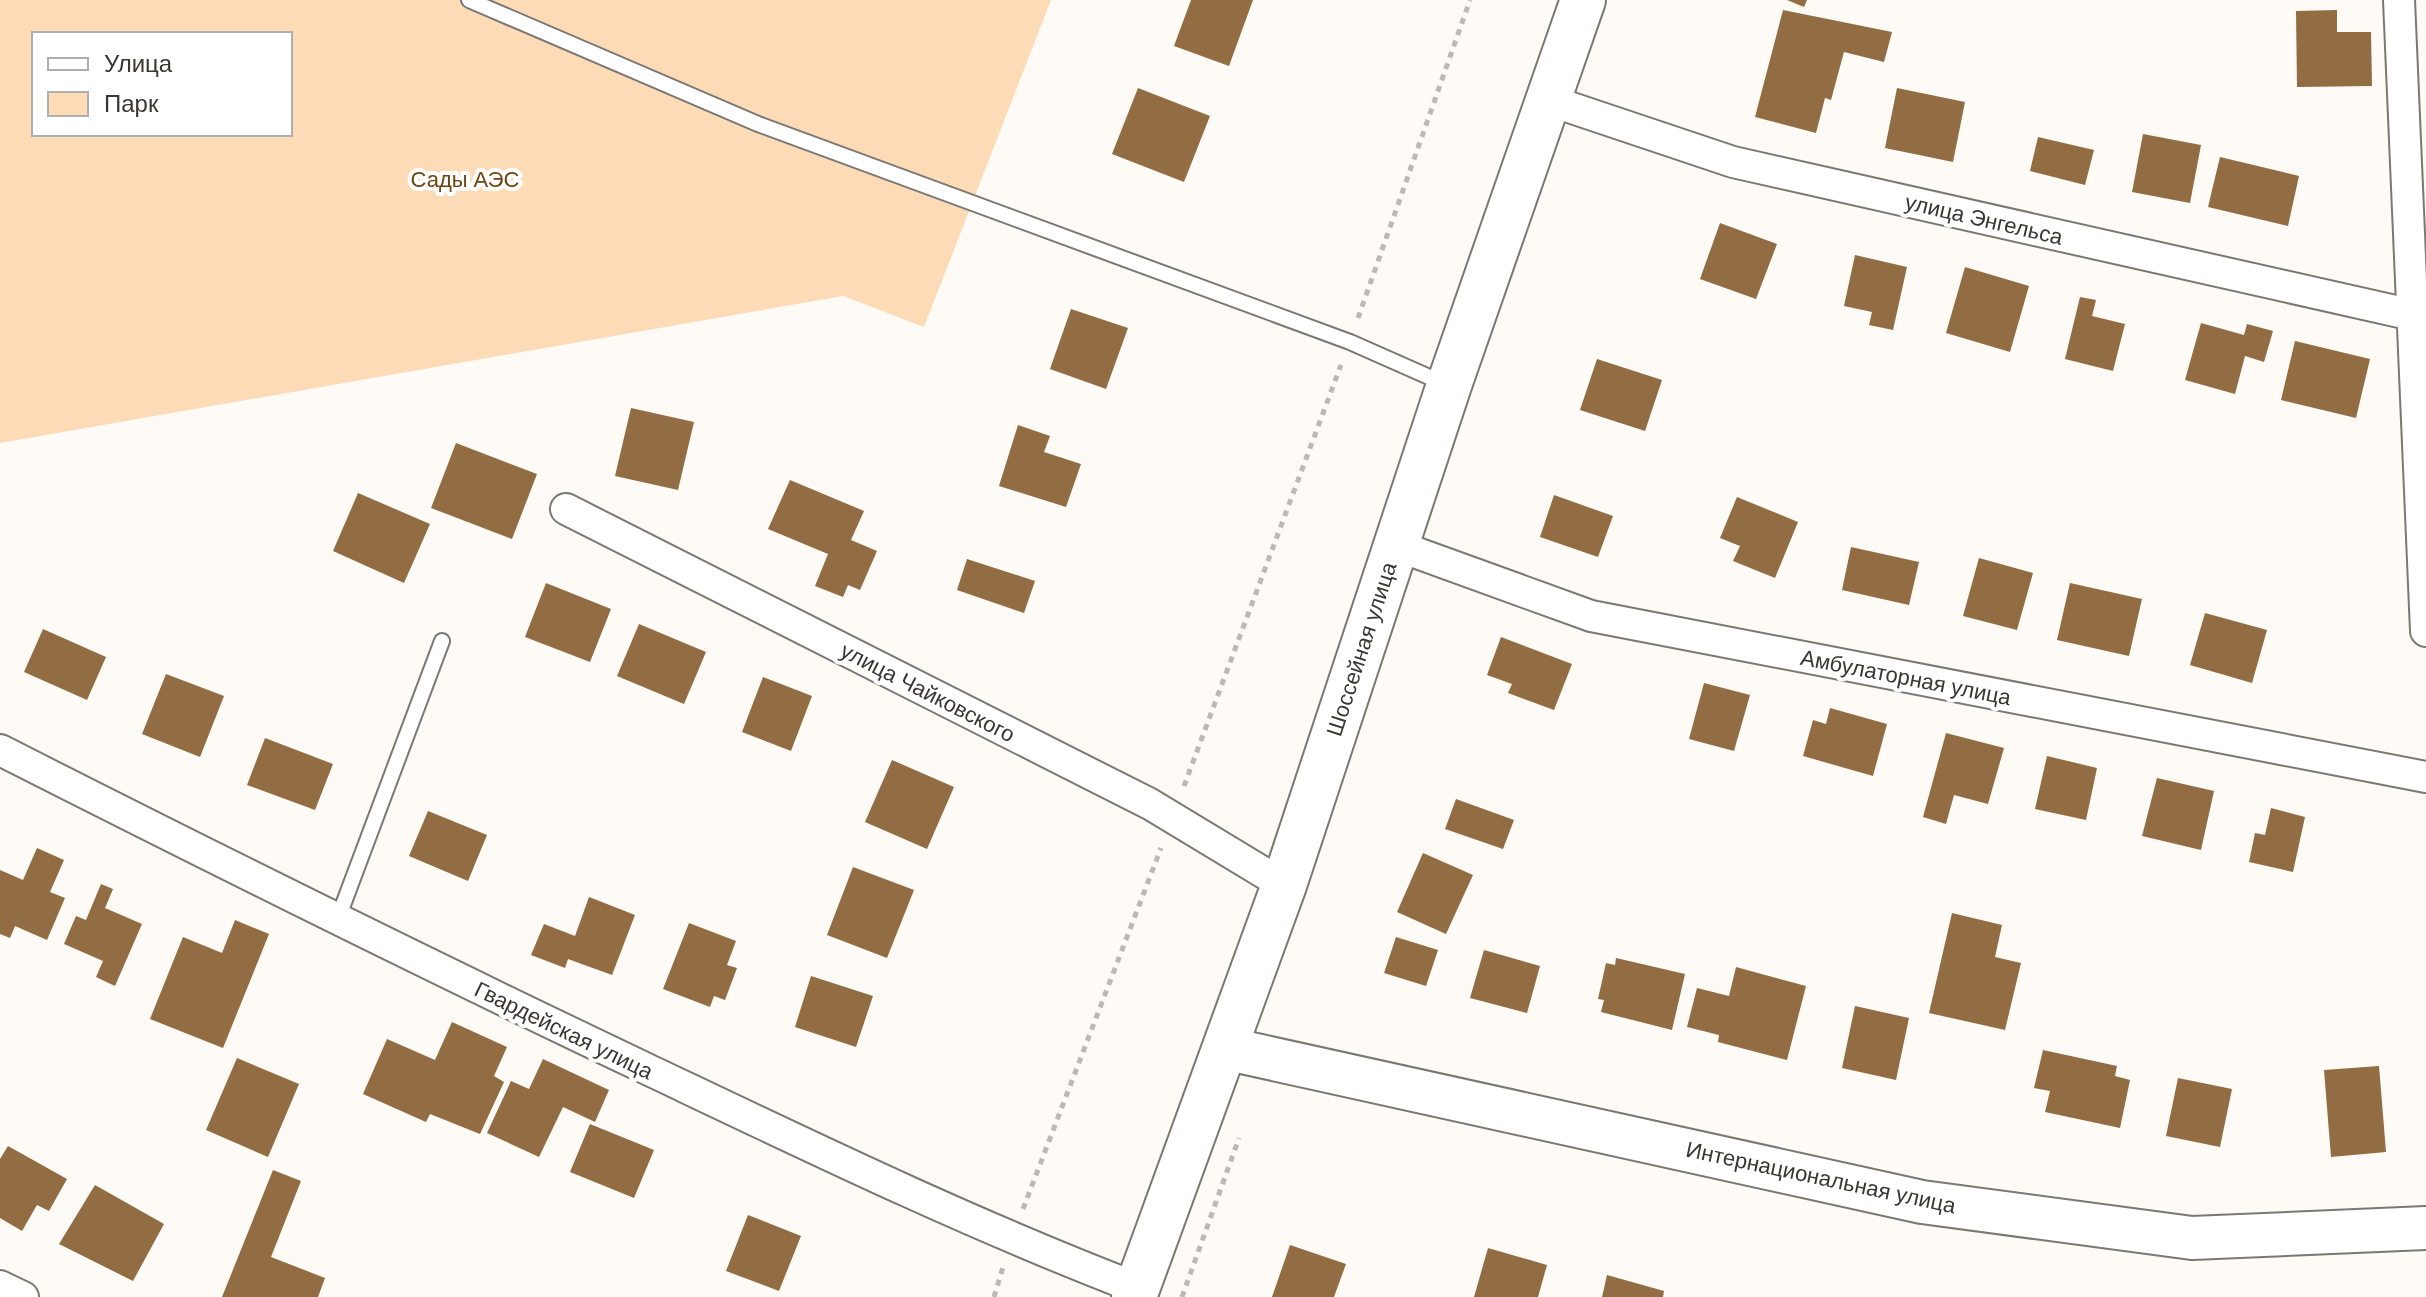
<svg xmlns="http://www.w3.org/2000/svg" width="2426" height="1297" font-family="'DM Sans',sans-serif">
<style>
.green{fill:#fddbb7;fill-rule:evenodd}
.building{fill:#926c42}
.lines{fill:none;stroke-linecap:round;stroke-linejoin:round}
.lane-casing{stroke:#7b7874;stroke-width:18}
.street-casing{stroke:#7b7874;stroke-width:34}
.secondary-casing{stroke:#7b7874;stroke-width:46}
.primary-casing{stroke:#7b7874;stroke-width:48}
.path{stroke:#bbb8b5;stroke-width:5;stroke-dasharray:6 6;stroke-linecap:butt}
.lane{stroke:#fff;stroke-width:14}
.street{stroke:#fff;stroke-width:30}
.secondary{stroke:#fff;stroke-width:42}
.primary{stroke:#fff;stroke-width:44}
.labels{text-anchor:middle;stroke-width:8;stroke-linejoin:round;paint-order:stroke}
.park-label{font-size:22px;fill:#6d4512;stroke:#fff}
.street-label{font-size:22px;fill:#383735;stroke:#fff}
</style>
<rect width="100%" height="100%" fill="#fefaf6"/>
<path class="green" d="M0 0H1051L924 327 843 296 0 443ZM34 34H290V134H34Z"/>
<path class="building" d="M1191 0H1253L1229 66 1174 46Z
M1787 0H1807L1804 7Z
M1783 10 1892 32 1884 62 1844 52 1831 100 1825 98 1816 133 1755 117Z
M2337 10V32H2371L2372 86 2297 87 2296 11Z
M1138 88 1210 116 1184 182 1112 154Z
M1897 88 1965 102 1953 162 1885 148Z
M2143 134 2201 145 2190 203 2132 192Z
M2038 137 2094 150 2085 185 2030 171Z
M2220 157 2299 176 2288 226 2208 207Z
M1720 223 1777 244 1756 299 1700 279Z
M1855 255 1907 267 1893 330 1869 325 1872 312 1844 306Z
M1965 267 2029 286 2010 352 1946 333Z
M2080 297 2096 300 2092 316 2125 324 2113 371 2065 359Z
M1071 309 1128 328 1106 389 1050 369Z
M2201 323 2244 335 2247 324 2273 331 2264 362 2245 356 2235 394 2185 380Z
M2295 341 2370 359 2356 418 2281 400Z
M1597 359 1662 380 1645 431 1580 410Z
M631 408 694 422 678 490 615 476Z
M1018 425 1050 436 1044 452 1081 464 1066 507 999 486Z
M456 443 537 474 512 539 431 508Z
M790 480 864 511 851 540 877 551 860 590 848 585 843 597 815 586 828 554 768 529Z
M358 493 430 524 404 583 333 551Z
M1554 495 1613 516 1598 557 1540 537Z
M1737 497 1798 522 1775 578 1733 561 1740 546 1720 538Z
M1851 547 1919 562 1909 605 1842 590Z
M1979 558 2033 573 2017 630 1963 616Z
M967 559 1035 581 1024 613 957 590Z
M546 583 611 609 590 662 525 637Z
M2070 583 2142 599 2129 656 2057 640Z
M2205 613 2267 630 2252 683 2190 665Z
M639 624 706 652 684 704 617 676Z
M43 629 106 657 87 700 24 672Z
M1501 637 1572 664 1554 710 1508 693 1512 684 1487 675Z
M166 674 224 696 200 757 142 734Z
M763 677 812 696 791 751 742 732Z
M1704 683 1750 695 1734 751 1689 739Z
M1830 708 1887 724 1873 776 1803 756 1813 720 1826 724Z
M1946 733 2004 748 1988 804 1954 795 1946 824 1923 817Z
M265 738 333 764 315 810 247 785Z
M2047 756 2097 768 2086 820 2035 809Z
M892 760 954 787 927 849 865 822Z
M2157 778 2214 791 2201 850 2142 836Z
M1456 799 1514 820 1503 849 1445 829Z
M2271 808 2305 817 2293 872 2249 862 2255 833 2265 835Z
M428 811 487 835 468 881 409 856Z
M37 848 64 860 50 892 65 898 47 940 15 926 10 938 0 934V870L23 880Z
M1423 853 1473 875 1446 934 1397 912Z
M853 867 914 890 887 958 827 935Z
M101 884 113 889 105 908 142 924 115 986 96 977 103 961 64 944 76 916 86 920Z
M589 897 635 915 612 975 568 959 565 968 531 955 544 924 575 936Z
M1952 913 2002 925 1995 957 2021 963 2005 1030 1929 1013Z
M235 920 269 934 223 1048 150 1019 183 937 222 953Z
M689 923 736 941 727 965 737 968 725 1000 714 996 710 1007 663 989Z
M1396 937 1438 950 1426 986 1384 973Z
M1484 950 1540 966 1527 1013 1470 998Z
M1616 958 1685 974 1672 1030 1601 1012 1604 1000 1598 999 1606 963 1615 965Z
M1736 967 1806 986 1787 1060 1718 1042 1719 1035 1687 1027 1697 988 1729 996Z
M811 976 873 996 856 1047 795 1027Z
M1855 1006 1909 1018 1896 1080 1842 1068Z
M452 1022 507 1047 494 1076 504 1082 480 1134 430 1114 426 1122 363 1094 387 1039 435 1060Z
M2043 1050 2117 1066 2115 1076 2130 1080 2120 1128 2045 1112 2050 1091 2034 1088Z
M237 1058 299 1084 268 1157 206 1130Z
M543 1059 609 1090 595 1122 563 1107 539 1157 487 1133 511 1081 529 1089Z
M2379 1066 2386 1152 2331 1157 2324 1070Z
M2178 1078 2232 1089 2220 1147 2166 1136Z
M590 1124 654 1150 634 1198 570 1172Z
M8 1146 67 1179 49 1211 37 1205 22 1231 0 1218V1159Z
M273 1170 301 1181 271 1257 325 1278 318 1297H222Z
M95 1185 164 1224 133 1281 59 1244Z
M748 1215 801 1236 779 1291 726 1271Z
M1290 1245 1346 1264 1334 1297H1272Z
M1488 1248 1547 1265 1538 1297H1474Z
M1607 1275 1664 1291 1663 1297H1602Z"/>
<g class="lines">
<g class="lane-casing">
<path id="lane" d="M469 0 758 124 1350 342 1445 384
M337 921 442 641"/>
</g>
<g class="street-casing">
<path id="street" d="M2399 0 2426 631
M1548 100 1733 162 2426 318
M566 509 1150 804 1284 885
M1395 545 1591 616 2426 777
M0 750C215 859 430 966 647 1069 809 1146 970 1224 1137 1288
M0 1286 23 1297"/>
</g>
<g class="secondary-casing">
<path id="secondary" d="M1224 1048 1922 1202 2192 1238 2426 1228"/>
</g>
<g class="primary-casing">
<path id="primary" d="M1134 1297 1284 885 1449 385 1583 0"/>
</g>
<path class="path" d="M1358 318 1470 0
M1184 786 1341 365
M1023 1209 1161 848
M994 1297 1003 1267
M1182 1297 1239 1138"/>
<use href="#lane" class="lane"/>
<use href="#street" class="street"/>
<use href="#secondary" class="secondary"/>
<use href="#primary" class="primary"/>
</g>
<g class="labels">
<g class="park-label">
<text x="465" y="187">Сады АЭС</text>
</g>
<g class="street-label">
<text transform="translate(1984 219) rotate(13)" y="8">улица Энгельса</text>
<text transform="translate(1361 649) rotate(-72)" y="8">Шоссейная улица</text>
<text transform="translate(1906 677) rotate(11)" y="8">Амбулаторная улица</text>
<text transform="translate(928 692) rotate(27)" y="8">улица Чайковского</text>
<text transform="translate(564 1030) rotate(26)" y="8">Гвардейская улица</text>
<text transform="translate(1821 1177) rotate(12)" y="8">Интернациональная улица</text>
</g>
</g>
<rect x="32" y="32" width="260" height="104" fill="#ffffff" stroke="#afafae" stroke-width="2"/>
<rect x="48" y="58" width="40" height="12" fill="#ffffff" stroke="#afafae" stroke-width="2"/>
<text x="104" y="72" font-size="24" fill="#383735">Улица</text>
<rect x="48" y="92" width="40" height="24" fill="#fddbb7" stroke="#afafae" stroke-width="2"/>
<text x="104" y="112" font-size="24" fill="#383735">Парк</text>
</svg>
